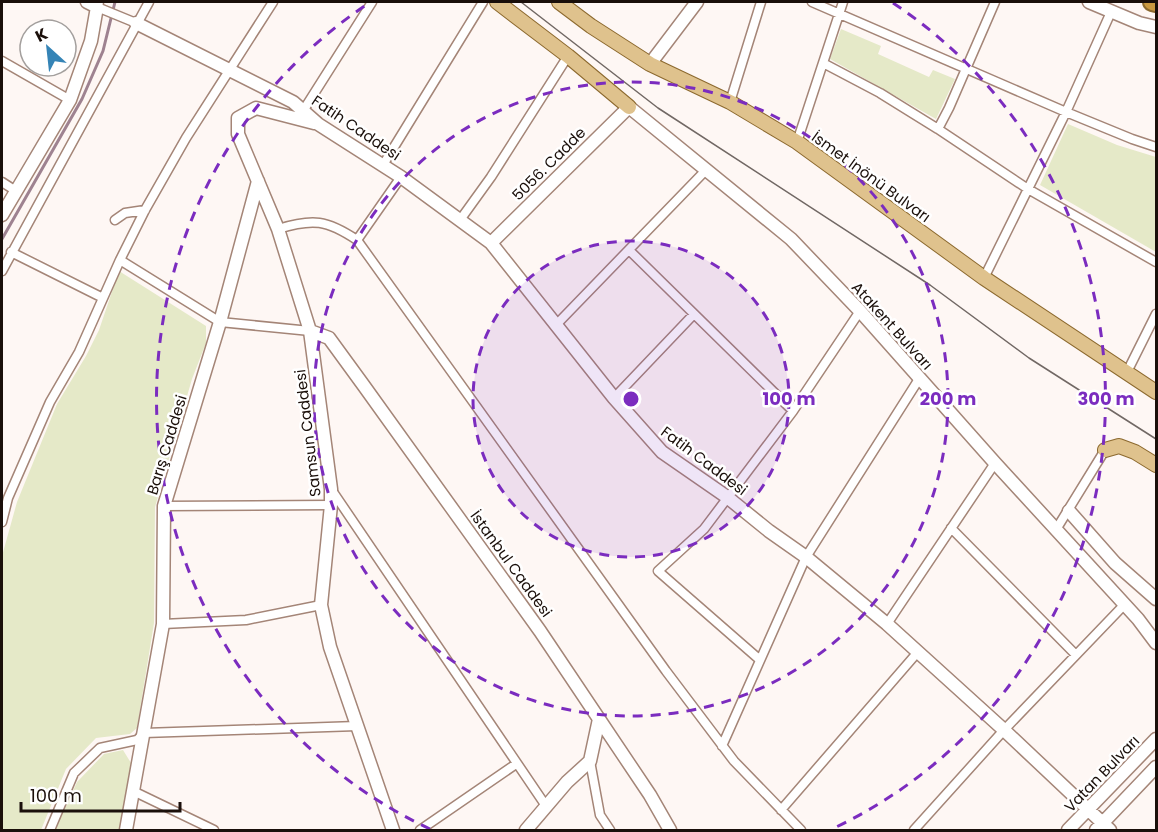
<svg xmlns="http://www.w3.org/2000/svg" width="1158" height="832" font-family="Poppins,sans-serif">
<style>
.green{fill:#e5e9c8}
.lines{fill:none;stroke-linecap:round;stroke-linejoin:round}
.stream{stroke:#9e8290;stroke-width:3}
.street-casing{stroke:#a48577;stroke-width:11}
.secondary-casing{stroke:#a48577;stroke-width:15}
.primary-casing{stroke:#8c692e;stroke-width:16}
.highway-casing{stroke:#8c692e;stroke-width:20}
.street{stroke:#fff;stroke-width:8}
.secondary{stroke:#fff;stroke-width:12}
.primary{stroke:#dfc28d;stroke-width:14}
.highway{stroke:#ca9941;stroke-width:16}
.tram{stroke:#716864;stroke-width:1.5}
.ring{fill:none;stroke:#7b2cbf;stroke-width:3;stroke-dasharray:10 8}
.labels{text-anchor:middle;stroke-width:5;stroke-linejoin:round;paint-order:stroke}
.street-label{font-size:15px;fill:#1a0f0a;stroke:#fff}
.centre{fill:#7b2cbf;stroke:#fff;stroke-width:3}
.ring-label{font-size:18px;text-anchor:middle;font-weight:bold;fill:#7b2cbf;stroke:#fff;stroke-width:5;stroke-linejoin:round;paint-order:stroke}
</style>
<rect width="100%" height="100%" fill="#fef7f4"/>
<path class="green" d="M841 29 881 46 878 54 929 77 933 70 955 79 936 119 830 59Z
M1068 124 1117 145 1156 157V252L1040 185Z
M119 271 206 326V343L192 379 155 507 154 623 137 728 130 734 96 738 66 769 41 830H2V556L17 502 57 404 86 356 99 330Z
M123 750 131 763 119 830H55L77 782 104 754Z"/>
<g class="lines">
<path class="stream" d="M2 239 82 99 103 51 115 2"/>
<g class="street-casing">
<path id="street" d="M99 2 97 7 136 23
M812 2 1066 112 1132 139 1156 147
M2 61 70 100
M823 63 880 93 938 129 1028 189 1156 262
M730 102 761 2
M303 111 372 2
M938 129 949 108 995 2
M797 142 843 2
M383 165 483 2
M2 182 16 191
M115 220 125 213 145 210
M460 220 491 177 568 56
M278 229C313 218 327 220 357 240L666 671 734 761 801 830
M357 240 401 177
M629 250 793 411
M11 252 103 298
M120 260 220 322 310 331
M2 271 149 2
M984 278 1066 112 1111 12
M555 326 706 170
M1127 372 1156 314
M614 398 694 314
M331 489 546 806
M164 506 331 505
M2 522 8 498 50 402 79 352 120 260 145 210 186 138 273 2
M951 528 1076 655
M1057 528 1105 450
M163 624 246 620 321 605
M887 624 995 463
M760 660 658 571 704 529 793 411 860 311
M722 746 806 557 919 379
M590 761 600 815 610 830
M133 791 214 830
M781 810 917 653
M50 830 74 773 100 748 137 740 144 733 357 726
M420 830 516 764
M914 830 1004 730 1124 605"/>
</g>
<g class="secondary-casing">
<path id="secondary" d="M1089 2 1139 23 1156 27
M136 23 293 102 318 124 401 177 491 243 614 398 662 452 727 497 769 531 806 557 887 624 1004 730 1110 830
M650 64 697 2
M314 123 256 108 238 118V134L278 229 310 331 331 489V505L321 605 330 647 393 830
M2 215 70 100 91 41 97 7 87 2
M491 243 629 107 791 239 860 311 995 463 1138 619 1156 643
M310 331 329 338 364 386 540 631 650 795 670 830
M1069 511 1115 563 1156 599
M126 830 163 624 164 506 220 322 258 181
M526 830 567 782 590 761 599 719
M1068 830 1156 739
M1096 830 1156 767"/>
</g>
<g class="primary-casing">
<path id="primary" d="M497 2 568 56 629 107
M559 2 591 26 650 64 730 102 797 142 984 278 1156 392
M1105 450 1119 446 1135 452 1156 465"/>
</g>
<g class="highway-casing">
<path id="highway" d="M1152 2 1156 3"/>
</g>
<use href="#street" class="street"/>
<use href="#secondary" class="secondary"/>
<use href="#primary" class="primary"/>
<use href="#highway" class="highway"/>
<path class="tram" d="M521 2 658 108 930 285 1029 358 1156 439"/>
</g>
<circle cx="631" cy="399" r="158" fill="#7b2cbf" fill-opacity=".12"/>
<g class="ring">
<circle cx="631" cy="399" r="158"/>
<circle cx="631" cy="399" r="317"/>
<path d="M430 829A475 475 0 0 1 369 3M893 3A475 475 0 0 1 832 829"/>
</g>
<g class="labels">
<g class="street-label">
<text transform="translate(356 128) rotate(34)" y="5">Fatih Caddesi</text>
<text transform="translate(549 164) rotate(-45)" y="5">5056. Cadde</text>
<text transform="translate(871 177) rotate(36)" y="5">İsmet İnönü Bulvarı</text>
<text transform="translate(892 326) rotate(48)" y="5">Atakent Bulvarı</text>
<text transform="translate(308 433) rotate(-97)" y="5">Samsun Caddesi</text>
<text transform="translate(167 445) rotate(-73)" y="5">Barış Caddesi</text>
<text transform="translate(704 461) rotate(37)" y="5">Fatih Caddesi</text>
<text transform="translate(511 564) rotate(54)" y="5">İstanbul Caddesi</text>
<text transform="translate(1102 774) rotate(-46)" y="5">Vatan Bulvarı</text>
</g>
</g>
<circle cx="631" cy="399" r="9" class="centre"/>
<g class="ring-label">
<text x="789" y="405">100 m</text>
<text x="948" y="405">200 m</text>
<text x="1106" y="405">300 m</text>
</g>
<rect width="1158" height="832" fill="none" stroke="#1a0f0a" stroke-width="6"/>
<g transform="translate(48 48) rotate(333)"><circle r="28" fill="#ffffff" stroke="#a39f9d" stroke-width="1.5"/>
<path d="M0-4.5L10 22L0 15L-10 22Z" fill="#3584b6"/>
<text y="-9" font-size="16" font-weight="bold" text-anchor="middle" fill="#1a0f0a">K</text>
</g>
<path d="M21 802v9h159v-9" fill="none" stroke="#1a0f0a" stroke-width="3"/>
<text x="30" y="802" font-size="18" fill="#1a0f0a" stroke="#ffffff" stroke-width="4.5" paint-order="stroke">100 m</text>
</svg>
